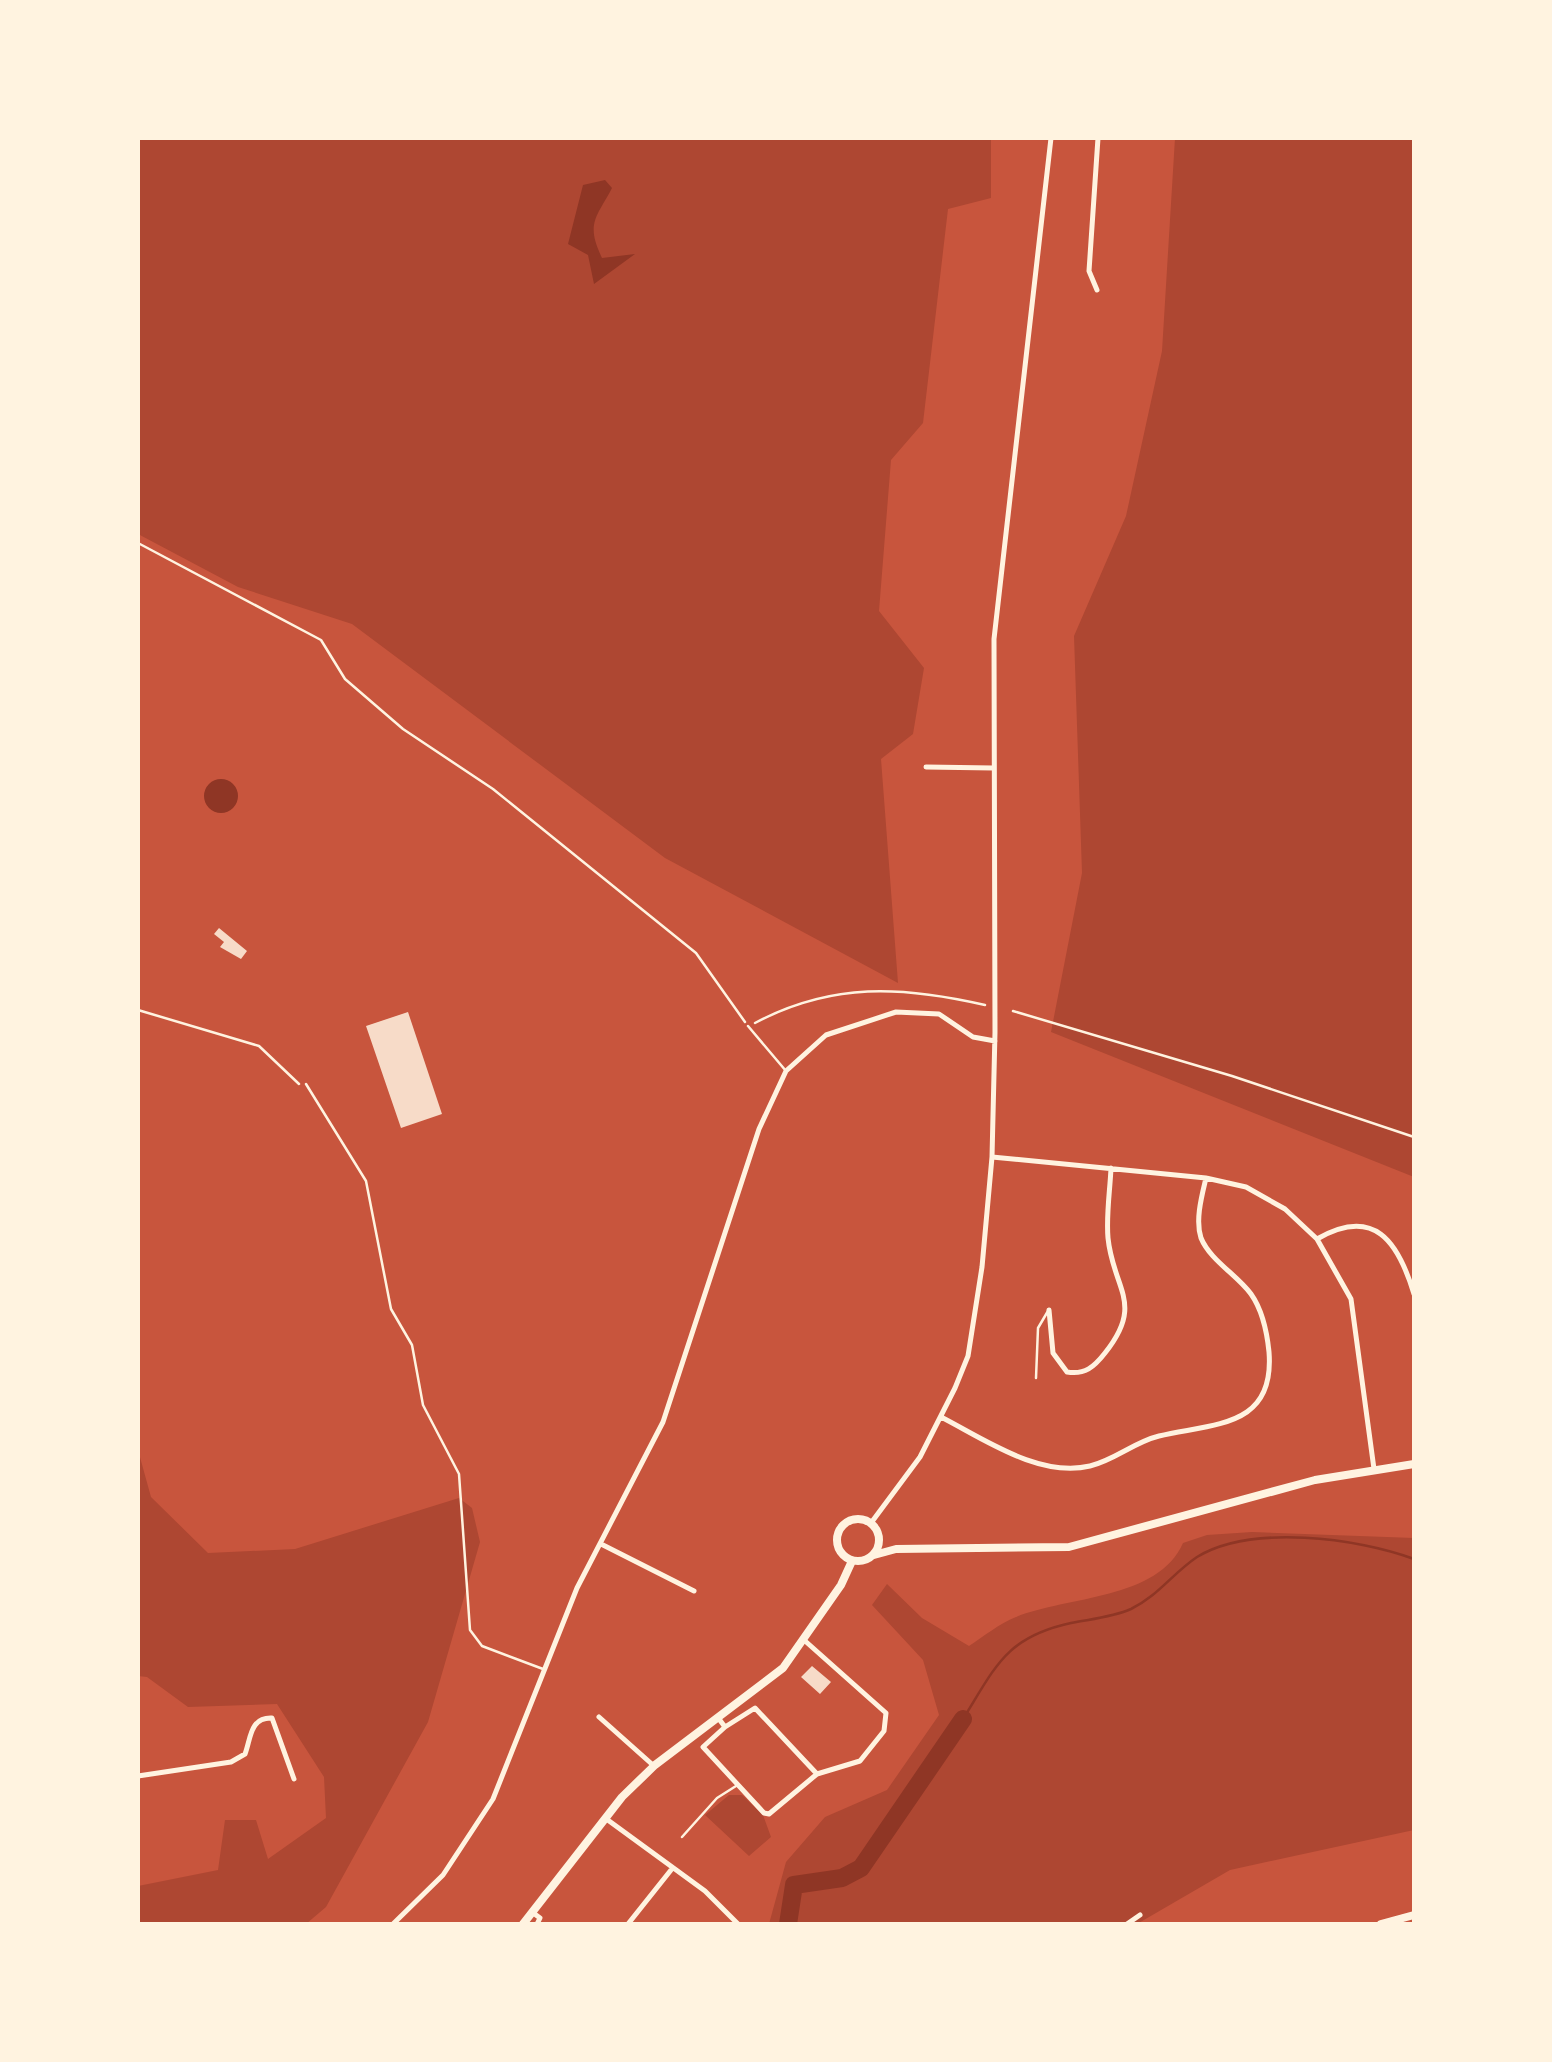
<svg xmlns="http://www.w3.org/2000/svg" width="1552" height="2062" font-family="'Fira Sans',sans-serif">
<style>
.green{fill:#ae4732}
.water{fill:#8f3625}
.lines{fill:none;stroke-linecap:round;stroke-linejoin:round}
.stream{stroke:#8f3625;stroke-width:2.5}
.river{stroke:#8f3625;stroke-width:18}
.building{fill:#f7dbc8}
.path{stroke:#fff3e0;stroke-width:2.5}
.service{stroke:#fff3e0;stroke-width:2.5}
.minor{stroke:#fff3e0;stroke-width:5}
.secondary{stroke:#fff3e0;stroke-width:8}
</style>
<rect width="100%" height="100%" fill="#c8553d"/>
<path class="green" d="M138 138H991V198L948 209 923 423 891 460 879 611 924 668 913 734 881 759 898 983 665 858 352 624 238 587 138 534Z
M1175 138H1414V1177L1051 1032 1082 873 1074 636 1126 516 1162 351Z
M138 1450 151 1497 208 1553 295 1549 459 1498 472 1508 480 1542 428 1722 326 1907 306 1924H138V1886L218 1870 225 1820H256L268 1859 326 1818 324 1777 277 1704 188 1707 147 1677 138 1676Z
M1252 1532 1414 1538V1830L1230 1870 1137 1924H769L786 1862 825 1817 887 1790 939 1715 923 1660 872 1605 887 1584 922 1618 969 1646C984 1636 999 1624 1016 1617 1067 1596 1158 1600 1183 1543L1207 1535Z
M729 1795H742L763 1815 771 1837 749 1856 705 1815Z"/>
<path class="water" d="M605 180 612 188C597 217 585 223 602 258L635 254 594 284 588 255 568 244 583 185Z
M204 796a17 17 0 1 1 34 0a17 17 0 1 1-34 0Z"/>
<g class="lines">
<path class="stream" d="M963 1719C996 1666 1006 1637 1071 1623 1091 1619 1113 1617 1131 1609 1158 1596 1173 1573 1197 1557 1251 1524 1358 1538 1414 1559"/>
<path class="river" d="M788 1924 794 1885 842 1878 861 1868 963 1719"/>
</g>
<path class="building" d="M219 928 247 951 241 959 220 947 224 942 214 934Z
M408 1012 442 1114 401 1128 366 1026Z
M812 1666 831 1682 820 1694 801 1677Z"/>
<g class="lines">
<path class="path" d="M138 543 321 640 345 679 403 729 493 789 696 953 745 1022
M138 1010 259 1046 299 1084
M1013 1011 1232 1076 1414 1137
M755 1023C832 982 902 986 985 1005"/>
<path class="service" d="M748 1026 786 1071
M306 1084 366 1181 391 1309 412 1345 423 1405 459 1474 470 1630 482 1646 543 1669
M1036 1378 1038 1328 1048 1311
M682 1837 717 1798 736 1786"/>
<path class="minor" d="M1097 290 1089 271 1098 138
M926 767 993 768
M992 1157 1206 1178 1246 1187 1285 1209 1317 1239 1351 1299 1374 1469
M1317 1239C1374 1206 1398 1241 1414 1294
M1049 1310 1053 1353 1067 1372C1085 1375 1094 1367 1105 1353 1145 1303 1113 1289 1108 1238 1106 1215 1110 1191 1111 1168
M941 1417C984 1439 1039 1478 1090 1466 1115 1460 1134 1442 1159 1436 1214 1423 1275 1428 1269 1352 1267 1332 1263 1311 1251 1294 1237 1275 1210 1260 1201 1238 1195 1220 1202 1195 1206 1178
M871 1523 920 1457 955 1388 968 1356 982 1267 992 1157 995 1032 994 639 1051 138
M601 1544 694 1591
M599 1717 654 1766
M719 1719 725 1727 703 1747 764 1813 769 1814 817 1774
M725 1727 755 1708 817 1774 860 1761 884 1731 886 1713 804 1640
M138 1776 231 1762 245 1754C251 1738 250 1717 272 1718L294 1779
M605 1818 705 1891 738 1924
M532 1912 540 1918 537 1924
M393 1924 443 1875 493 1799 577 1588 663 1422 759 1129 786 1071 826 1035 896 1012 939 1014 973 1037 995 1041
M628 1924 671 1870
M1127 1924 1140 1915"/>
<path class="secondary" d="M837 1540a21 21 0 1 1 42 0a21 21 0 1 1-42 0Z
M874 1555 896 1549 1069 1547 1315 1480 1414 1464
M523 1924 622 1797 655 1765 783 1668 841 1585 852 1561
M1381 1924 1414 1915"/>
</g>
<rect width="1552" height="2062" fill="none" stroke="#fff3e0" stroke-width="280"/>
</svg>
